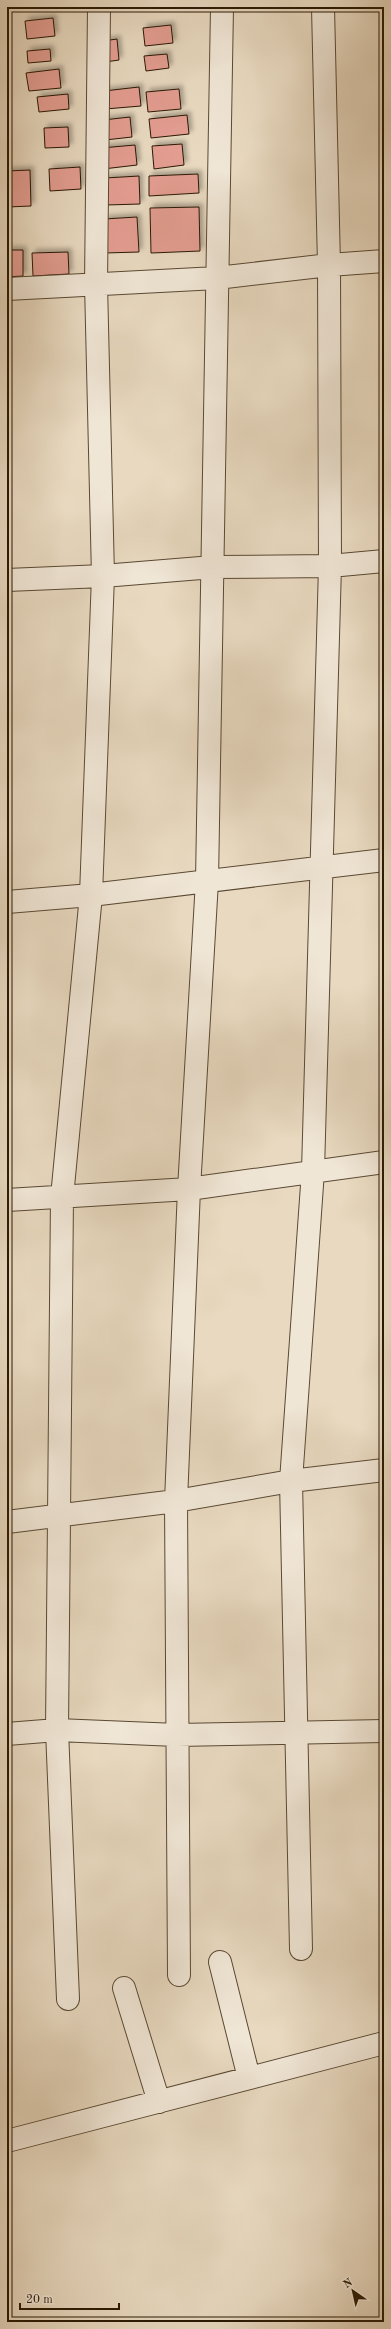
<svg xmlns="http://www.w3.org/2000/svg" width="391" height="2329" font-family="'Old Standard TT',serif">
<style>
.building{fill:#e39d91;stroke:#2a1904;filter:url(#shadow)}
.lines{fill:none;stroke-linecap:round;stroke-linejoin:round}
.street-casing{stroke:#5a4933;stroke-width:24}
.street{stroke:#f0e6d6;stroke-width:22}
</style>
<defs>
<filter id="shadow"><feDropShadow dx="3.5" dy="-3.5" stdDeviation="2" flood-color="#0004"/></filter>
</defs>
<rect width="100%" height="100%" fill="#e8d9c0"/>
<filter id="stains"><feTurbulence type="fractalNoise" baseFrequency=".005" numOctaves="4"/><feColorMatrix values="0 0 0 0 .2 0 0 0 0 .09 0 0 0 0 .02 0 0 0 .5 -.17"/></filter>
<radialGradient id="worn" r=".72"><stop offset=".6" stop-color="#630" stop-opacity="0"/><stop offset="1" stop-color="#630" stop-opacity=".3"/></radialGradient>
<path class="building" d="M53 18 55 36 27 39 25 21Z
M171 25 173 43 145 46 143 28Z
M117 39 119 60 105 62 103 41Z
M50 49 51 61 28 63 27 51Z
M167 54 169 68 146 71 144 56Z
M59 69 61 88 29 91 26 73Z
M139 87 141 106 105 109 104 91Z
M179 89 181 109 148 112 146 92Z
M68 94 69 109 39 112 37 97Z
M187 115 189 134 151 138 149 119Z
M130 117 132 137 105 140 103 120Z
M68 127 69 147 45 148 44 128Z
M182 144 184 165 154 169 152 146Z
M135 145 137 165 103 169 101 148Z
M80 167 81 189 50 191 49 169Z
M30 170 31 206 7 207V171Z
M198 174 199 193 149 196V176Z
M139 176 140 204 106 205 105 178Z
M199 207 200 251 151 253 150 208Z
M137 217 139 252 105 253 104 219Z
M7 250H23V276L7 277Z
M68 252 69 274 33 276 32 253Z"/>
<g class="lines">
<g class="street-casing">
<path id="street" d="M7 289 217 278 329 265 384 261
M7 580 103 576 213 567 330 566 384 561
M7 902 91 895 384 860
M7 1200 189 1189 384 1162
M7 1522 176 1501 291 1481 384 1470
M7 1734 57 1730 177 1735 384 1731
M301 1949 291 1481 313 1171 330 566 329 265 323 7
M220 1962 249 2078
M179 1975 176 1501 189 1189 207 881 222 7
M124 1988 159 2102
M68 1999 57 1730 62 1197 91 895 103 576 96 284 99 7
M7 2141 384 2043"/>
</g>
<use href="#street" class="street"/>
</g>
<rect width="391" height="2329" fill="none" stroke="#e8d9c0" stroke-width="24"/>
<rect x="8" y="8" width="375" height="2313" fill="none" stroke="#2a1904" stroke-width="2"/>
<rect x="12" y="12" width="367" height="2305" fill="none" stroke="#2a1904"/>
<g transform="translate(353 2291) rotate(326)" stroke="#f0e6d6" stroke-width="3" paint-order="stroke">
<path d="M0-3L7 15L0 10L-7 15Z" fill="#2a1904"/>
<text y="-6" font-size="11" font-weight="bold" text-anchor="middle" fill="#2a1904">N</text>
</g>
<path d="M20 2303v6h99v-6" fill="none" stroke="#2a1904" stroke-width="2"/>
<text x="26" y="2303" font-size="12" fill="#2a1904" stroke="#f0e6d6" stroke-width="3" paint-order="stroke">20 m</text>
<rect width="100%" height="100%" filter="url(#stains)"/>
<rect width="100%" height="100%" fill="url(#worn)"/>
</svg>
